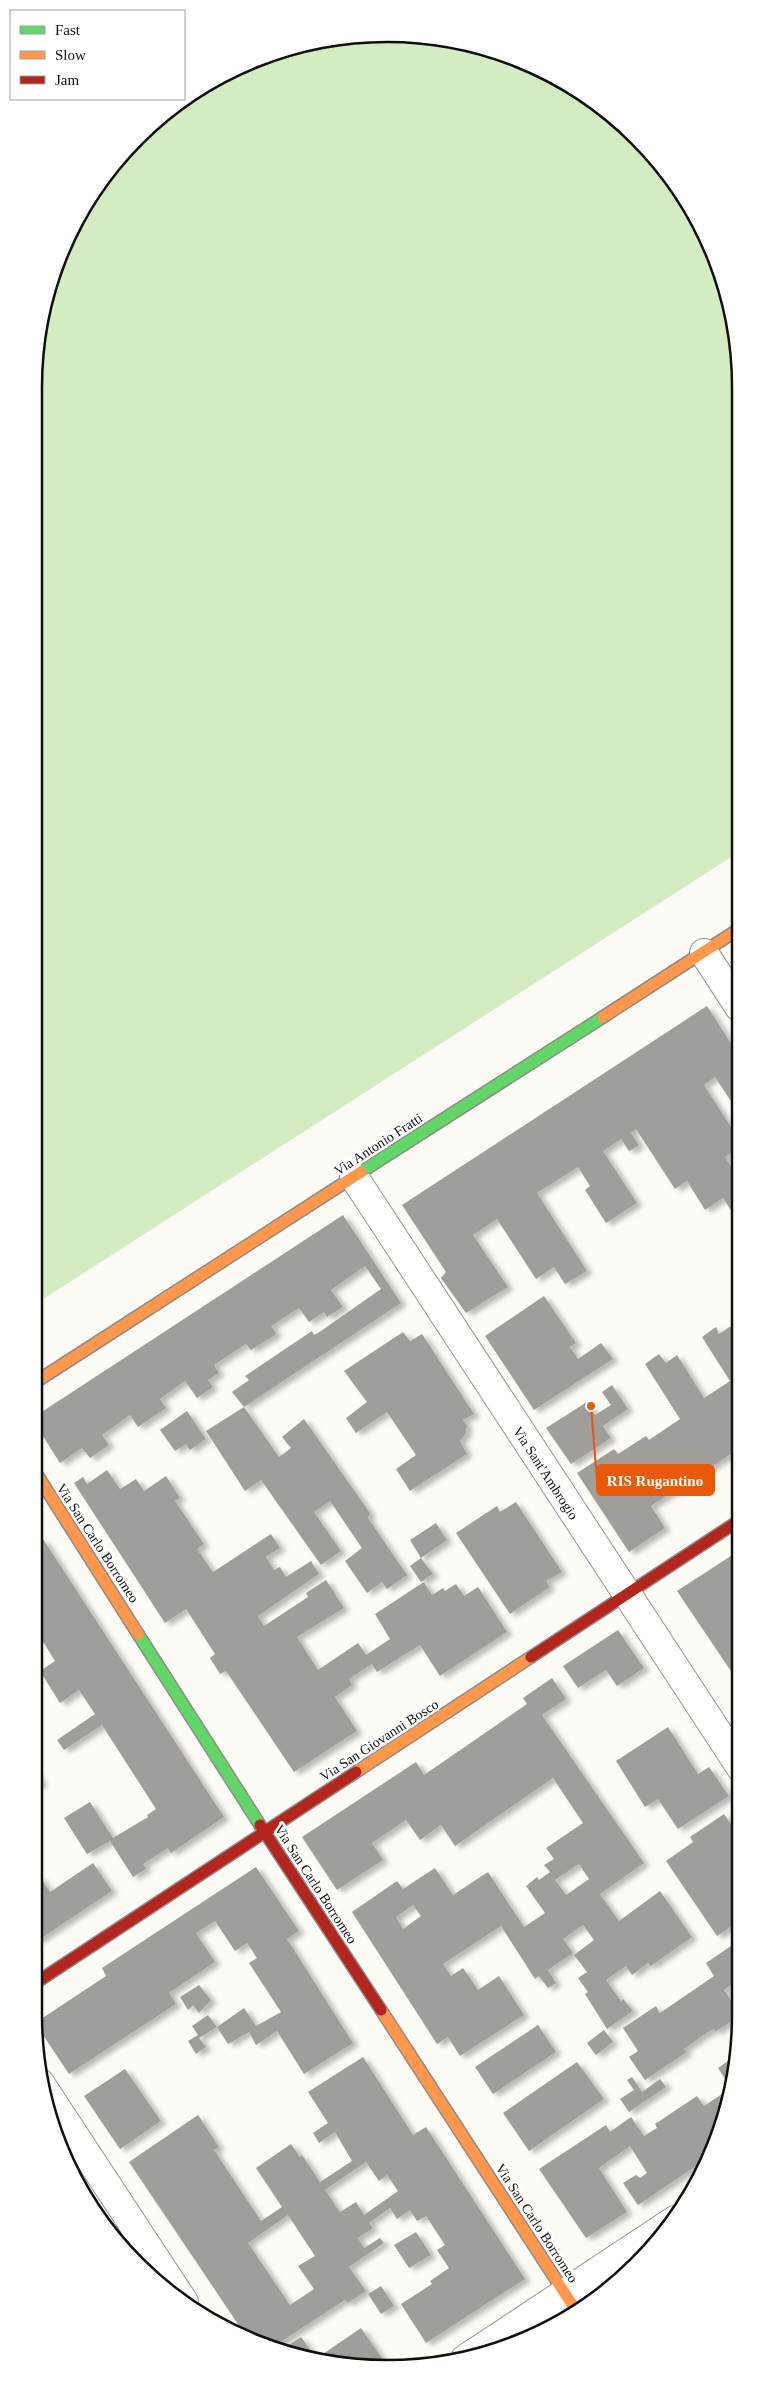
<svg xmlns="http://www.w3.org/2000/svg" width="775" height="2402" font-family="'Times New Roman',serif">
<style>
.forest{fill:#d4ecc1}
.building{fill:#a09e9a;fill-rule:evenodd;filter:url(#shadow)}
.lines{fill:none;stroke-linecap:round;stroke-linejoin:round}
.street-casing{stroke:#969693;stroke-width:30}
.fast-casing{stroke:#8d8c8a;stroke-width:14}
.slow-casing{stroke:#8d8c8a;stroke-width:14}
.jam-casing{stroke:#8d8c8a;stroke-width:14}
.street{stroke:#fffefe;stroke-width:28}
.fast{stroke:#63d668;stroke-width:11}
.slow{stroke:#ff974d;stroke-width:11}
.jam{stroke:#b3261e;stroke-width:11}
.labels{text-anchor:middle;stroke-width:5;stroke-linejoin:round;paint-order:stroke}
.street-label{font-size:14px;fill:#101010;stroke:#fff}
.rim{fill:none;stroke:#101010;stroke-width:2.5}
.leader{fill:none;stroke:#e8590c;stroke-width:2}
.callout-dot{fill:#e8590c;stroke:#fff;stroke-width:2}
.callout{fill:#e8590c;stroke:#e8590c;stroke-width:2}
.callout-label{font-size:15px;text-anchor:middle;font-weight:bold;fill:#fff}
</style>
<defs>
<filter id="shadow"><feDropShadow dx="5.5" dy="3" stdDeviation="2.5" flood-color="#0004"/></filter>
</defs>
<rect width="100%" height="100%" fill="#fcfbf5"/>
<path class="forest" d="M388 34 457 41 565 81 653 154 705 231 738 341 739 852 34 1305V388L41 318 61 252 94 191 138 137 191 93 252 61 319 40Z"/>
<path class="building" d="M707 1006 739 1056 740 1115 715 1077 704 1085 740 1141V1148L725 1157 740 1180V1224L723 1198 705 1210 687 1181 675 1189 636 1129 631 1133 639 1145 633 1149 629 1151 621 1139 603 1151 637 1203 606 1223 585 1190 590 1186 578 1167 537 1193 587 1271 565 1284 554 1267 536 1279 497 1219 473 1235 508 1287 466 1313 441 1278 446 1272 402 1205Z
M343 1215 401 1303 244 1407 232 1392 249 1380 245 1376 312 1331 314 1335 318 1333 381 1289 365 1266 331 1290 343 1307 327 1317 324 1312 309 1322 299 1308 271 1326 276 1333 275 1335 251 1350 246 1344 214 1365 219 1373 208 1380 213 1387 197 1398 185 1381 160 1399 166 1408 138 1427 130 1415 102 1435 109 1445 90 1458 82 1448 60 1463 34 1422V1417Z
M544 1296 576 1343 570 1347 578 1359 601 1343 613 1359 534 1410 485 1336Z
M740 1320V1359L737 1361 740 1365V1448L705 1471 707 1474 698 1480 695 1477 651 1506 665 1528 629 1552 577 1473 614 1449 618 1454 646 1436 649 1440 680 1419 645 1364 659 1354 666 1363 677 1355 704 1398 730 1381 702 1337 716 1327 719 1334Z
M403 1332 410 1341 422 1334 474 1414 463 1420 467 1426 465 1435 460 1441 467 1454 410 1491 396 1469 416 1455 387 1412 356 1433 346 1418 367 1402 344 1371Z
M612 1385 628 1409 603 1426 611 1438 571 1464 546 1428 587 1402 595 1415 611 1405 602 1392Z
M244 1407 279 1457 291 1448 282 1437 304 1419 370 1513 368 1518 407 1575 387 1589 382 1582 367 1593 345 1561 362 1548 330 1501 314 1512 341 1551 321 1565 261 1480 245 1491 206 1431Z
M187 1411 206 1439 190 1450 186 1444 175 1451 160 1430Z
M107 1470 120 1489 136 1479 144 1491 166 1476 180 1498 175 1501 204 1544 197 1549 213 1572 271 1534 280 1548 266 1557 274 1570 280 1567 286 1577 311 1561 319 1574 258 1616 264 1626 308 1597 306 1593 326 1580 344 1608 297 1637 318 1670 358 1643 366 1655 390 1639 375 1614 424 1582 432 1595 443 1588 445 1591 456 1584 464 1596 478 1587 507 1632 440 1676 420 1645 377 1672 372 1664 349 1679 352 1685 335 1697 357 1731 294 1772 226 1671 220 1674 210 1658 215 1654 186 1609 165 1623 74 1483 83 1477 87 1484Z
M516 1502 562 1572 546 1581 550 1587 510 1614 456 1533 497 1506 500 1512Z
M436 1523 447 1540 421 1558 433 1574 421 1582 410 1566 421 1558 410 1540Z
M43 1539 224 1817 171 1853 168 1848 143 1864 146 1869 133 1877 110 1841 87 1854 64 1818 90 1802 113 1838 148 1817 147 1815 156 1809 102 1725 64 1750 57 1740 95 1714 79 1690 60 1703 40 1671 55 1661 34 1627V1545Z
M740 1550V1555L741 1686 677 1591Z
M618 1630 644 1668 617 1686 606 1670 578 1688 563 1666Z
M552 1678 566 1699 542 1715 644 1863 600 1894 619 1921 660 1891 692 1937 651 1966 648 1963 632 1975 626 1966 606 1980 621 2001 623 1999 633 2011 607 2029 585 1994 588 1992 578 1978 587 1972 574 1955 594 1940 583 1925 563 1939 573 1953 548 1970 556 1983 548 1988 539 1976 535 1979 501 1926 443 1964 451 1976 463 1968 478 1990 499 1976 524 2015 460 2056 448 2037 437 2044 352 1912 397 1881 403 1889 435 1868 453 1895 488 1872 524 1927 545 1913 526 1886 537 1877 539 1880 550 1872 544 1865 554 1859 546 1848 583 1823 553 1778 455 1846 441 1825 420 1840 406 1820 372 1843 383 1860 337 1890 302 1837 416 1762 424 1775 527 1704 523 1698ZM579 1864 589 1879 566 1895 555 1880ZM413 1905 421 1916 403 1929 396 1917Z
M668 1727 698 1774 709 1767 729 1796 678 1829 658 1799 645 1807 616 1761Z
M34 1770 42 1783 34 1788Z
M724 1814 741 1839V1920L717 1936 666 1861 693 1842 690 1837Z
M93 1863 112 1891 34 1943V1879L39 1876 50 1892Z
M256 1867 299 1931 287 1939 353 2043 304 2074 277 2031 256 2045 249 2032 228 2044 217 2027 244 2008 256 2026 281 2012 249 1963 257 1958 247 1943 235 1951 215 1921 196 1933 215 1962 169 1993 176 2004 69 2074 35 2023 106 1976 102 1968Z
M731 1946 741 1961V1978L724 1990 741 2015 715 2032 714 2029 708 2032 684 2049 687 2052 645 2080 629 2057 638 2051 623 2028 656 2006 660 2013 714 1976 706 1963Z
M199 1985 211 2000 199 2013 193 2005 188 2010 180 1997Z
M208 2015 217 2027 199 2038 206 2047 196 2054 188 2041 198 2035 192 2026Z
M538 2025 556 2052 493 2094 475 2067Z
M604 2030 613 2042 596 2055 587 2043Z
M363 2057 413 2135 426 2127 525 2279 426 2343 401 2304 432 2284 430 2281 449 2268 437 2250 445 2245 426 2216 417 2221 410 2210 397 2219 390 2208 369 2223 373 2228 358 2238 364 2248 380 2238 384 2243 349 2267 366 2291 348 2303 345 2300 276 2345 246 2336 129 2162 198 2115 219 2147 214 2150 261 2221 282 2207 256 2168 291 2144 300 2157 302 2155 320 2182 352 2161 335 2132 319 2143 313 2133 328 2123 308 2092ZM366 2162 379 2181 387 2175 398 2191 364 2215 356 2202 340 2212 325 2190ZM288 2215 315 2256 298 2266 314 2289 290 2305 248 2243Z
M731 2059 736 2067 734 2084 711 2156 638 2205 623 2183 636 2175 640 2178 647 2173 630 2146 599 2168 627 2212 586 2238 539 2169 606 2125 610 2132 631 2117 644 2136 657 2128 655 2124 697 2096 704 2106 731 2088 718 2068Z
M577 2062 604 2099 529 2151 503 2113Z
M125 2069 161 2121 120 2149 84 2096Z
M632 2077 642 2092 660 2079 666 2087 629 2112 620 2099 634 2090 627 2080Z
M416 2232 431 2255 409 2268 394 2245Z
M381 2286 394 2306 381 2314 368 2294Z
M361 2328 388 2367 342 2365 317 2358Z
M301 2337 315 2357 284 2348Z"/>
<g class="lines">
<g class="street-casing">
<path id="street" d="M704 953 739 1007
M354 1177 741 1768
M40 2083 184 2302
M465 2359 675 2220"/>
</g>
<g class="fast-casing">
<path id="fast" d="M361 1172 603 1017
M138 1634 260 1825"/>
</g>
<g class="slow-casing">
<path id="slow" d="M603 1017 739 929
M34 1383 361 1172
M34 1470 138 1634
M356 1772 531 1657
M381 2010 577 2312"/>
</g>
<g class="jam-casing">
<path id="jam" d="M531 1657 740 1520
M260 1825 381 2010
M34 1984 356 1772"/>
</g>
<use href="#street" class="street"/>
<use href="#fast" class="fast"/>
<use href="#slow" class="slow"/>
<use href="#jam" class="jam"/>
</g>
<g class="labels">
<g class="street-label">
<text transform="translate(378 1144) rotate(-33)" y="5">Via Antonio Fratti</text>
<text transform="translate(546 1473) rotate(57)" y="5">Via Sant'Ambrogio</text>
<text transform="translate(98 1543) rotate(57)" y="5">Via San Carlo Borromeo</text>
<text transform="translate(379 1740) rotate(-33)" y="5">Via San Giovanni Bosco</text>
<text transform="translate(316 1884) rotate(57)" y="5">Via San Carlo Borromeo</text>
<text transform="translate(537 2223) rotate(57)" y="5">Via San Carlo Borromeo</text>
</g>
</g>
<path d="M0 0H775V2402H0ZM387 42H387A345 345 0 0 1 732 387V2015A345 345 0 0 1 387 2360H387A345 345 0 0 1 42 2015V387A345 345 0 0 1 387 42Z" fill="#fff" fill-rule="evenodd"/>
<path class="rim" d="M387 42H387A345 345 0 0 1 732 387V2015A345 345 0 0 1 387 2360H387A345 345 0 0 1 42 2015V387A345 345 0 0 1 387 42Z"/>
<path class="leader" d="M591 1406L597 1480"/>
<circle class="callout-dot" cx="591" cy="1406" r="5"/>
<rect class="callout" x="597" y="1465" width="117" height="30" rx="5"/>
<g class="callout-label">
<text x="655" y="1486">RIS Rugantino</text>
</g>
<rect x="10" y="10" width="175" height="90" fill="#ffffff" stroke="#9f9f9f"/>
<rect x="20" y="26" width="25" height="8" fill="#63d668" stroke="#9f9f9f"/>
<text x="55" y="35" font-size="15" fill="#101010">Fast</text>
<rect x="20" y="51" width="25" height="8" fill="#ff974d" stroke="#9f9f9f"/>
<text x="55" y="60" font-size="15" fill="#101010">Slow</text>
<rect x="20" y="76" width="25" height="8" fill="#b3261e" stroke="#9f9f9f"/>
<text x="55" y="85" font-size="15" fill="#101010">Jam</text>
</svg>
